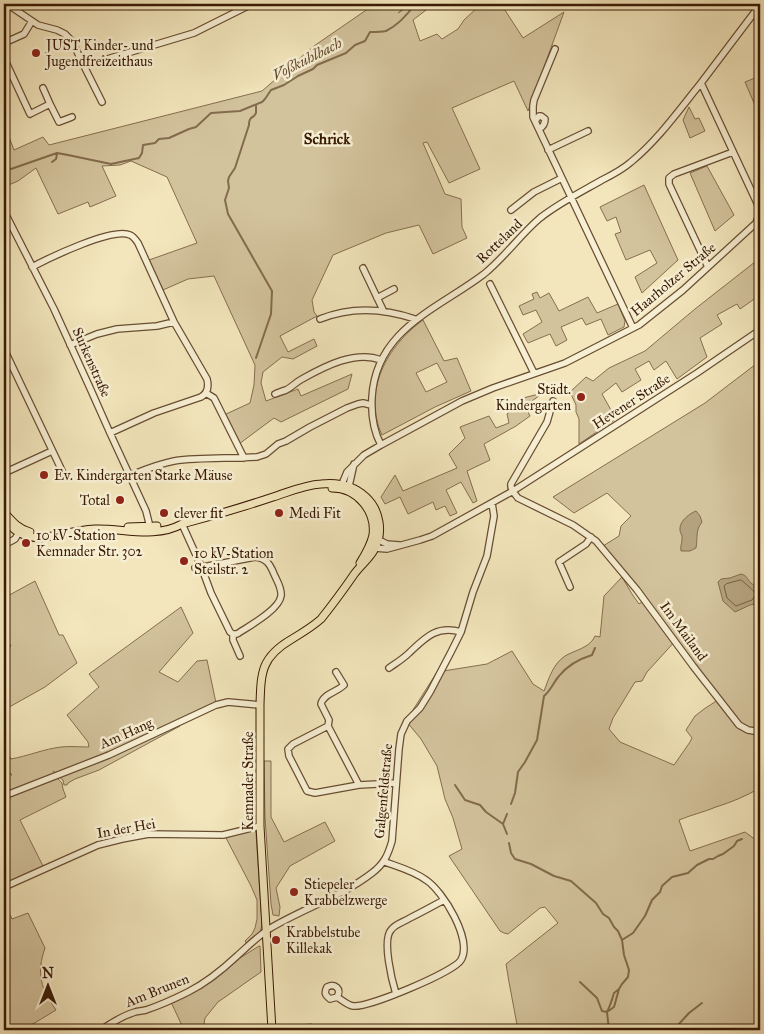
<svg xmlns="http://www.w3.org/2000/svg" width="764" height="1034" font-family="'IM FELL Great Primer',serif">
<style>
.green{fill:#d3c39d;stroke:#866e50;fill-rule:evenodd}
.water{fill:#b4a17d;stroke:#836b4d}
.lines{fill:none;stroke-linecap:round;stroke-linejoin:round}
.shore{stroke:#765e40;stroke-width:1}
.stream{stroke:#836b4d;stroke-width:2}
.minor-casing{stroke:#684d32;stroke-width:8}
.major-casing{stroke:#391a04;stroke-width:9}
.minor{stroke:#f7efd3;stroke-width:5.5}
.major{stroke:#f3e6bc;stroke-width:7}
.poi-dot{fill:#8f2418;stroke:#f7efd3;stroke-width:2}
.labels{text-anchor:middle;stroke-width:5;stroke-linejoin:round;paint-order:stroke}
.poi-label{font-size:14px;fill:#391a04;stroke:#f7efd3;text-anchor:start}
.street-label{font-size:14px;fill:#391a04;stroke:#f7efd3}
.water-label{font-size:15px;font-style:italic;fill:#64492e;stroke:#f7efd3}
.neighbourhood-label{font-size:15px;font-weight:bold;fill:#391a04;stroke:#f7efd3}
</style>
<rect width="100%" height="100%" fill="#f3e6bc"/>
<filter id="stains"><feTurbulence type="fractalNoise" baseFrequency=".004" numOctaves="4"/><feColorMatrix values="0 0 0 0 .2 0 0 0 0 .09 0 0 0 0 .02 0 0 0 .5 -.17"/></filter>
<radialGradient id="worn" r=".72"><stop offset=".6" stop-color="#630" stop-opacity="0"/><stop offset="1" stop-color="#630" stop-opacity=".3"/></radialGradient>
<path class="green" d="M375 4H408L398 13 412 4H434L413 20 420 41 437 34 442 39 458 29 464 20 478 7 485 4H501L523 38 564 12 528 111 514 81 452 108 480 169 449 183 427 142 423 143 445 194 461 199 462 227 467 238 433 254 419 225 386 233 333 255 312 300 314 312 317 316 280 336 288 352 314 339 317 346 293 359 282 357 263 372 261 383 266 401 298 389 301 396 352 374 348 389 281 422 274 418 239 444 224 415 250 403 254 385 255 365 214 276 188 279 163 290 149 260 197 243 167 177 131 161 120 165 102 166 116 196 90 207 88 202 58 214 36 168 18 181 4 187V124L14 150 43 137 49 145 262 91 314 46Z
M760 76V117L745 82Z
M689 107 695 119 699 118 705 131 690 138 683 120Z
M707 166 734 215 715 231 690 173Z
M644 185 678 260 642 293 635 277 657 263 650 250 626 260 615 234 621 232 616 217 607 221 600 207Z
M760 258V295L740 309 737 304 717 315 722 324 700 338 707 357 677 379 666 361 654 370 649 361 635 369 641 380 622 392 616 383 602 394 616 419 579 444V419L576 412V405L570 392 586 377 593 381 609 368 645 351 695 309Z
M537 292 540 298 549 293 559 311 588 297 597 313 618 304 625 321 624 327 608 335 601 319 586 325 582 318 561 327 567 340 556 346 550 334 528 343 523 334 542 322 536 310 523 315 519 306 534 299 532 294Z
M423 320 444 361 457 358 471 391 435 407 382 435C362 391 387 346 423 320ZM437 363 447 382 426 392 416 373Z
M760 361V788C746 796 732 802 716 807 704 812 691 815 679 820L690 851 745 832 760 843V1030H518L509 982 506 964 558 923 545 907 540 908 508 934 504 933 500 931 449 856 462 849 453 818 445 799 437 766 421 739 406 721 437 672 487 664 512 651 533 684 544 691C549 678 553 664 565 656 575 650 590 648 595 636L600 637 604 596 622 577 632 594 639 604 646 599 603 546 619 536 621 526 631 516 607 493 574 513 553 497 705 403ZM677 639 721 698 704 709 695 716 686 730 692 738 690 742 674 765 620 742 609 729 613 718 635 682 642 681 647 672Z
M543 393 525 406 530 416 516 426 484 444 490 460 467 471 477 501 473 503 461 482 446 490 457 513 450 516 445 506 436 510 433 502 408 514 400 497 385 504 381 497 395 475 403 491 457 468 449 454 465 438 460 427 489 416 496 428 509 423 507 414 522 403 523 398Z
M35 581 59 635H63L77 663 45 687 4 710V649H7L11 646 4 635V598Z
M181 607 193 633 159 672 178 682 197 661 207 660 216 703 125 746 57 774 53 771 56 775 4 794V768L11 775H12L4 766V758L10 757 11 759C28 756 44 749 61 747 70 746 80 747 89 747L88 742 67 715 99 687 89 674Z
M179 724 180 726 99 770 75 779 68 783 67 785H64L63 780 59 777Z
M264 761H271V817L284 842 325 822 335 841 290 866 276 888 280 907 279 916 273 915 271 904 265 817Z
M57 778 62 783 63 789 66 797 20 820 43 866 4 885V798Z
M252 829 255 830 256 833 262 925 260 932 247 944 245 941 252 934 255 928 257 919V900L251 886 225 836Z
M4 902 12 919 28 913 45 948C36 974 41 989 56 1010L23 1030H4Z
M259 946H260L261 972 218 1002 205 1018 203 1030H184L171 1002 201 988 214 980 240 958Z
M312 1024 315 1030H279V1026Z"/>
<path class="water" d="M696 511 700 516 702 522C695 531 698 537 696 548L690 551H681C680 546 682 544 682 539 683 535 679 532 680 528 680 521 690 513 696 511Z
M741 574C748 576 746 578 751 583 761 591 764 591 755 604L750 605 735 612 723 601 718 582 721 579 730 578Z"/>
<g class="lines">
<path class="shore" d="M741 580C743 581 755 592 756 594L752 600 736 606 727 598 724 586 726 584Z"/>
<path class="stream" d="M52 162 56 159 57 154
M11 169 57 153 68 155 111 164 139 158 142 153 143 145 155 143 159 139 169 138 189 129 196 127 211 113 240 111 262 102 265 99 271 90 284 85 298 76 313 69 317 65 346 53 355 45 365 41 370 32C374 32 381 32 386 31 398 25 408 14 415 4
M256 358 271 314 272 291 228 214 225 200 229 188 228 181 229 177 235 168 249 125C249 120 250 118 254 116L256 113V105
M455 785 465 800 480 805 486 812 503 824
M511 804 515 793 518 772 525 762 537 740 544 696C551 690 553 683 559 676 567 666 579 659 592 655L595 648
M503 824 507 834
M503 824 507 814
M509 843 511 853 515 859 531 864 554 876 571 881 596 903 603 914 609 918 614 927 618 931 622 940 624 955 629 970 628 977 622 984 619 989 614 1007 607 1012 609 1030
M622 940 633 933 645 916 652 900 660 892 662 886 672 877 688 873 697 865 709 859H713L718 856 723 854 734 846 737 841 742 839
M580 982 597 998 602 1011 607 1012C610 1006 612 1000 614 993L619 989
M670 1030 678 1025 689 1013 702 1003"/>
<g class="minor-casing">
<path id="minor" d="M7 4 38 25 57 30 65 34 72 41 84 66 194 33 252 4
M4 43 24 34 32 21
M555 49 534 100 533 106V117L633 328
M4 58 30 114 50 104 59 122 72 117
M84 66 102 102
M43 88 50 104
M535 121 539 116H541L545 119C545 124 543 127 539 129
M548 150 588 131
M511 210 534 192 562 178
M4 211 54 309 90 388 110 433 146 511 150 527
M32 267C49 258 113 227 130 235 133 236 136 240 138 243L174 322 207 379C209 387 208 393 201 397L154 413 110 433
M708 267 669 184V178L674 174 733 152
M363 268 383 310
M490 284 534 373
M377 298 394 289
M320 319C352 306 383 308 415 319
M70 345 97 334 117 329 157 326 174 322
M4 349 64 475
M206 393 214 398 244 458
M275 394C278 393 282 391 286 390 292 387 296 382 302 379 325 366 356 350 381 360
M553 401 547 422 511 484C510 490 515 494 518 498L573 525 596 541 637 590 693 666 739 725 748 730 760 732
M381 445C373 430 371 414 372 397 376 329 438 309 484 274 505 257 520 235 540 218 559 203 581 192 602 180 612 175 622 170 631 162 658 140 679 110 701 83
M354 464 349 486 344 489 342 484 347 472 364 455 381 445 462 401 493 388 565 363 639 325 683 290 756 223 759 215 758 205 701 83 760 5
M4 473 52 451
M129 476C144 470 158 464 174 461 202 457 230 459 257 457L266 454 278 444 286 441 310 427 347 408 358 404 363 403 371 405
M182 524 201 566 211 593 230 632 233 634V640L240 656
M375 541 379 540 387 544 399 545
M4 545 15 539 20 531
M374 546 375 548 387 549 420 540 432 536 513 491 697 373 760 330
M195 568 208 566 255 557C266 558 270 564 274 574 277 581 282 588 281 596 279 610 249 626 237 634H233
M570 587 559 562 586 544 591 537
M4 637 6 643 4 646
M389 668C396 663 403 659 409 653 425 638 436 625 461 632
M336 672 344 685C337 692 323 694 321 704L329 720 328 726 359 785
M328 726 293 744 288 749 289 756 307 791 315 793 359 785 396 783
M4 796 109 755 216 705 228 702 260 705
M4 887 98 845 122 839 149 834 223 835 260 826
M396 994C392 981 382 940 391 930 395 924 404 922 410 918 422 912 433 906 444 900
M337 997C342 989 335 983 327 987 324 993 325 995 330 999L337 997C342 1000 347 1005 353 1006 368 1008 454 972 461 960 473 940 443 891 426 880 414 871 399 867 385 862
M101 1030C111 1023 122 1016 135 1012 138 1011 142 1011 146 1010 158 1006 176 998 188 992 206 983 222 970 237 956 247 947 257 937 269 929 302 909 341 897 372 873 384 864 388 855 392 841L399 749 401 734 407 721 420 708 430 692 451 652 461 632 473 592 487 556 494 516 492 503"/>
</g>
<g class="major-casing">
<path id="major" d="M332 488C357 488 376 511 373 535 371 545 365 555 360 563
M4 512C12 521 18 529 30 532
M4 517C13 532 23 537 41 538 59 535 77 530 95 529 123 528 155 539 182 524 213 516 243 507 273 497 289 492 304 485 321 484 338 482 353 485 366 497 380 510 384 533 374 550 369 559 361 565 355 573 344 589 333 604 321 619 312 627 302 633 292 639 261 657 261 672 260 705V826L272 1030
M128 527 157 526"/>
</g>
<use href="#minor" class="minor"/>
<use href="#major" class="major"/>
</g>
<g class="poi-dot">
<circle cx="36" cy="53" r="5"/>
<circle cx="581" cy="397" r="5"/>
<circle cx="44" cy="475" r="5"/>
<circle cx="120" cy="500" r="5"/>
<circle cx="164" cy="513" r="5"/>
<circle cx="279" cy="513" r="5"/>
<circle cx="26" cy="543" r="5"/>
<circle cx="184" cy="561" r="5"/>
<circle cx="294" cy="892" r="5"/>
<circle cx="276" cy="940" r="5"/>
</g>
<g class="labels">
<g class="poi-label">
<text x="46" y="50">JUST Kinder- und<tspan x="46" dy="16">Jugendfreizeithaus</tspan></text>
<text x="571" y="394" text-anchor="end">Städt.<tspan x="571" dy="16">Kindergarten</tspan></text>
<text x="54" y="480">Ev. Kindergarten Starke Mäuse</text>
<text x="110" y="505" text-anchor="end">Total</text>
<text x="174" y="518">clever fit</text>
<text x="289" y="518">Medi Fit</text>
<text x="36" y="540">10 kV-Station<tspan x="36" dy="16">Kemnader Str. 302</tspan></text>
<text x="194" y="558">10 kV-Station<tspan x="194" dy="16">Steilstr. 2</tspan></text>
<text x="304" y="889">Stiepeler<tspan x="304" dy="16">Krabbelzwerge</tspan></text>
<text x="286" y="937">Krabbelstube<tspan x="286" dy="16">Killekak</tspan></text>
</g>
<g class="street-label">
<text transform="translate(499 241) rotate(-44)" y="5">Rotteland</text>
<text transform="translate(673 279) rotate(-40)" y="5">Haarholzer Straße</text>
<text transform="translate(92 362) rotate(66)" y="5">Surkenstraße</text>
<text transform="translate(631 401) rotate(-33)" y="5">Hevener Straße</text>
<text transform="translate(684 631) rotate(54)" y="5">Im Mailand</text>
<text transform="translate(126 733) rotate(-24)" y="5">Am Hang</text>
<text transform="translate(248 781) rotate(-90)" y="5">Kemnader Straße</text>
<text transform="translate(383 791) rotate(-85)" y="5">Galgenfeldstraße</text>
<text transform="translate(126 828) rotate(-10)" y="5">In der Hei</text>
<text transform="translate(157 990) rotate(-22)" y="5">Am Brunen</text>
</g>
<g class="water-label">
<text transform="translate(307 59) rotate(-27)" y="5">Voßkuhlbach</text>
</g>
<g class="neighbourhood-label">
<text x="327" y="144">Schrick</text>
</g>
</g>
<rect width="764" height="1034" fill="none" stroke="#f3e6bc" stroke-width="20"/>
<rect x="5" y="5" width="754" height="1024" fill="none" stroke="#391a04" stroke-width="2.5"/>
<rect x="10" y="10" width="744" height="1014" fill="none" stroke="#391a04"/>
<g transform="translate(48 986)" stroke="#f7efd3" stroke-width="4" paint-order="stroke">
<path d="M0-4L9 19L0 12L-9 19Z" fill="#391a04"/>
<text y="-8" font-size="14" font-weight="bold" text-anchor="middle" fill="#391a04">N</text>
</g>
<rect width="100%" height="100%" filter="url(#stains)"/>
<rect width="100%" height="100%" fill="url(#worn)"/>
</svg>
